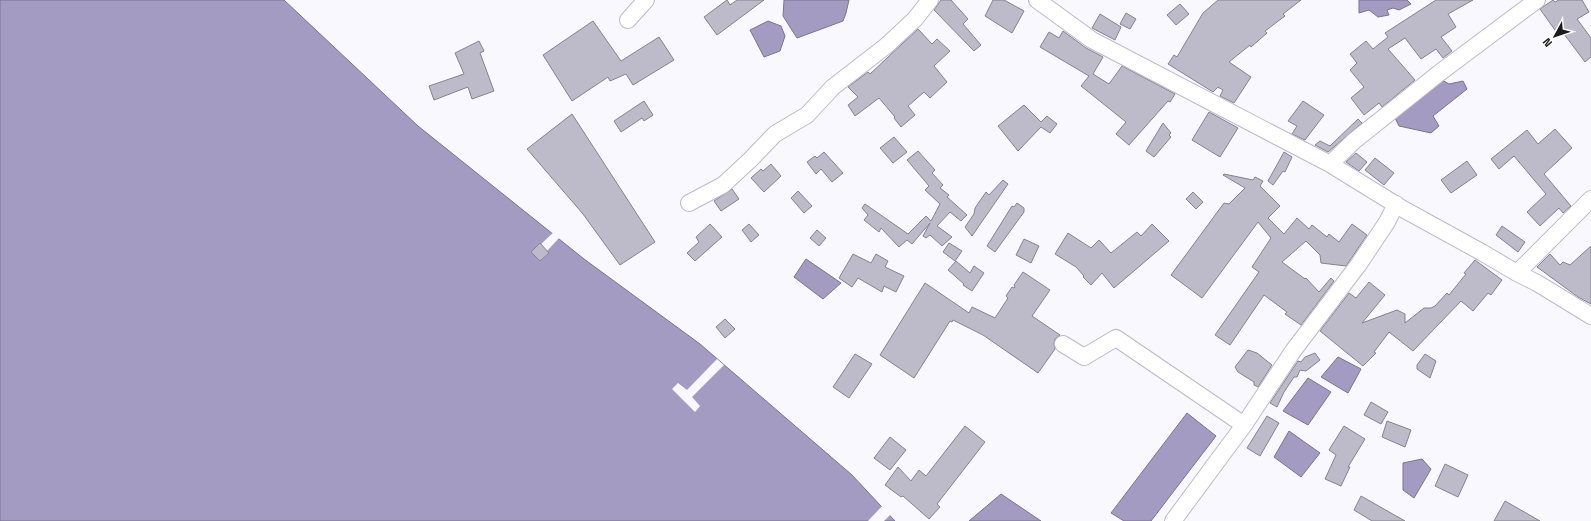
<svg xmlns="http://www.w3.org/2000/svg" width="1591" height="521" font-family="'Space Grotesk',sans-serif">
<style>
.water{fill:#a39bc2;stroke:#7a7491}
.pier{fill:#f9f8fe}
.building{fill:#bdbaca;stroke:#858291}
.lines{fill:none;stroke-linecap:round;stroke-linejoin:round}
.minor-casing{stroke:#bdbaca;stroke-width:18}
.minor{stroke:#fff;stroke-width:16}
</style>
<rect width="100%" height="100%" fill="#f9f8fe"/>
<path class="water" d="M0 0H284L418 126 584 259 700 344 852 475 895 521H0Z
M784 0H849L846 13 843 21 797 38 783 16Z
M1359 0H1407L1411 4 1399 10 1393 8 1387 10 1389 15 1378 17 1369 10 1359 13Z
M768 21 781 26 785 36 780 51 764 57 750 30Z
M1442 80 1449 84 1463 81 1467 89 1433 116 1439 126 1431 133 1399 126 1395 118Z
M806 259 841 283 823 299 794 277Z
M1338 357 1361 369 1348 393 1321 377Z
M1308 378 1331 392 1308 425 1283 411Z
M1187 413 1216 436 1151 521H1124L1111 513Z
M1289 431 1320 453 1301 477 1274 457Z
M1422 459 1431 469 1414 498 1403 490V463Z
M1001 494 1041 521H969Z"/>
<path class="pier" d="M554 232 560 237 547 251 549 253 540 261 531 252 540 243 541 244Z
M717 359 724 365 692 397 700 406 695 412 672 389 678 383 687 390Z
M883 505 891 514 884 521H868Z"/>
<path class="building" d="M727 0 730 5 737 0H764L717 35 704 17Z
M941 0H951L968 19 963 24 981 45 974 51 934 10Z
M993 0H1004L1024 11 1012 33 985 16Z
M1218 0H1301L1283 14 1285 16 1265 31 1267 33 1251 47 1250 45 1229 62 1251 77 1234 103 1220 96 1223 90 1218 87 1213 92 1168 64 1174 55 1177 57 1203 13Z
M1436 0H1473L1448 14 1456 27 1441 37 1452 51 1443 58 1436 49 1421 59 1405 38 1388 49 1415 80 1382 107 1379 103 1364 115 1351 98 1364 87 1350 70 1357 63 1350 54 1366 41 1373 49 1388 37 1385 33Z
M1553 0 1555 2 1559 0H1582L1589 12 1577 19 1591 38V57L1585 62 1561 30 1557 33 1540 9Z
M1180 4 1189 14 1176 25 1167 15Z
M1126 13 1136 19 1130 29 1120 24Z
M1100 14 1121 27 1115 40 1092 28Z
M593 21 621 61 659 37 674 60 633 85 626 74 610 81 608 77 572 101 543 55Z
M918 29 932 44 937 39 950 51 934 66 947 82 930 98 924 92 908 106 915 115 901 127 894 118 895 117 879 98 855 116 848 105 858 97 848 87 868 72 870 74Z
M1063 31 1086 48 1103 57 1093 74 1109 84 1122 66 1175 94 1170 102 1168 101 1129 145 1116 134 1126 122 1081 86 1089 76 1040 47 1049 32 1059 38Z
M479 41 484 51 480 53 494 91 472 99 468 87 434 100 429 86 464 74 455 53Z
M644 101 653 115 644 121 642 118 621 132 614 121Z
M1303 101 1324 115 1305 140 1292 134 1297 126 1288 121Z
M1024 105 1041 122 1047 116 1057 124 1050 133 1041 127 1018 151 998 126Z
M1209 112 1238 128 1220 157 1192 140Z
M572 114 655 242 620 265 583 214 527 149Z
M1358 119 1362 123 1328 152 1315 145 1320 141 1330 146Z
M1163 123 1171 133 1169 135 1171 137 1154 157 1146 151Z
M1555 129 1572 148 1544 174 1571 206 1563 213 1559 208 1540 226 1527 212 1546 194 1514 156 1499 169 1491 159 1527 130 1538 144Z
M894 137 907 152 893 163 880 148Z
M918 151 935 170 932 173 943 185 940 188 949 195 947 197 967 215 961 221 950 212 937 226 952 237 942 246 930 235 926 238 923 236 930 223 912 244 907 240 899 247 881 228 879 232 864 220 868 215 862 208 865 204 908 234 926 216 931 221 940 204 925 190 929 186 907 160Z
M824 152 843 173 832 182 821 169 816 174 807 162 815 156 817 158Z
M1284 152 1292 157 1285 172 1283 171 1273 185 1268 181Z
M1356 153 1367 162 1359 171 1346 162Z
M1375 158 1394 173 1384 185 1365 170Z
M1467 161 1477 175 1451 193 1441 180Z
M771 164 781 176 764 192 751 178 761 169 763 171Z
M1224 174 1253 180 1255 177 1263 181 1260 186 1280 206 1268 218 1284 234 1297 218 1309 229 1312 225 1327 237 1329 234 1339 242 1352 224 1367 235 1346 266 1321 263 1320 255 1306 241 1282 262 1305 279 1306 278 1319 292 1331 278 1334 281 1301 325 1285 314 1287 312 1264 295 1230 345 1215 335 1259 272 1252 267 1271 238 1258 222 1202 298 1171 275 1224 203 1229 204 1245 188 1223 175Z
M1003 180 1008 184 972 236 965 227 974 214 975 208 986 192 989 195Z
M732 189 739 199 721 211 714 201Z
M798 191 812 206 804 213 791 198Z
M1193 192 1203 202 1196 209 1186 199Z
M1017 203 1024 208V212L995 252 987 246 1012 206 1014 207Z
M710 224 722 237 695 261 687 253 699 242 696 237Z
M749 224 759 235 751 242 742 230Z
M1152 224 1169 241 1114 288 1102 273 1091 285 1083 277 1084 276 1076 267 1055 254 1068 233 1091 248 1099 240 1111 253 1137 232 1141 236Z
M1502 226 1525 242 1518 252 1496 235Z
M817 230 826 238 819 246 810 238Z
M1024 239 1039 246 1031 263 1016 255Z
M540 243 549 253 540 261 531 252Z
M949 243 962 251 955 261 943 252Z
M1591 246V304L1578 297 1537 267 1550 254 1560 265 1563 262 1570 265Z
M853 254 871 263 876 254 888 261 885 267 904 276 896 292 884 286 882 292 858 278 852 287 839 278Z
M1475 260 1502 280 1491 295 1488 293 1473 311 1461 301 1413 351 1389 332 1374 352 1376 353 1363 366 1320 331 1349 293 1356 298 1369 282 1385 295 1362 323 1397 310 1405 314V323L1424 308H1431L1435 306 1447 293 1449 295 1466 274 1464 273Z
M956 261 970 273 974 266 984 273 972 291 963 285 964 284 948 270Z
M1023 272 1050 290 1032 316 1060 335 1055 339 1054 344 1055 349 1038 373 983 335 953 320 952 322 950 321 914 378 880 355 925 283 969 313 972 307 995 318 1008 298 1006 296 1012 287 1014 288 1015 287 1014 285Z
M725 319 735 329 725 338 716 327Z
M1248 350 1257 353 1272 365 1258 387 1254 385V382L1238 372 1235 367Z
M1315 353 1320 360 1306 371 1300 370 1297 377H1294L1284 392 1277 407 1270 403 1298 361 1301 362 1305 357Z
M855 354 872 364 849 398 833 387Z
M1425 354 1436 361 1430 378 1417 369V365Z
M1371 402 1388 412 1381 424 1364 415Z
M1267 416 1279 423 1260 456 1247 448Z
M1387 421 1411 430 1405 447 1382 437Z
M965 426 985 442 937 504 940 507 929 519 903 496 901 497 885 485 898 467 911 481 919 470 926 476Z
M1344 426 1365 439 1348 467H1350L1341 486 1325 479 1336 455 1329 450Z
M890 437 906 450 890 470 874 458Z
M1445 464 1468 475 1458 497 1435 486Z
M1361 496 1405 521H1372L1354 510Z
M1505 501 1540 521H1494Z"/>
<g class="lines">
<g class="minor-casing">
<path id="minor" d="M1037 0 1092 40 1330 164 1403 209 1483 253 1517 273 1537 283 1591 316
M628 20 646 0
M1330 164 1354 141 1438 74 1537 0
M689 203 723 185 750 160 775 134 807 115 833 87 886 46 915 19 930 0
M1517 273 1591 199
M1063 344 1084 357 1116 338 1244 425
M1173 521 1244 425 1293 351 1359 264 1387 222 1396 204"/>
</g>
<use href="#minor" class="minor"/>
</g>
<g transform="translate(1555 36) rotate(230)" stroke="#ffffff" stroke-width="3" paint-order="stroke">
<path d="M0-3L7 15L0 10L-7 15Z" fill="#1a191e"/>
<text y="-6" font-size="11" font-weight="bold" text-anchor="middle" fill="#1a191e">N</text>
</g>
</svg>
